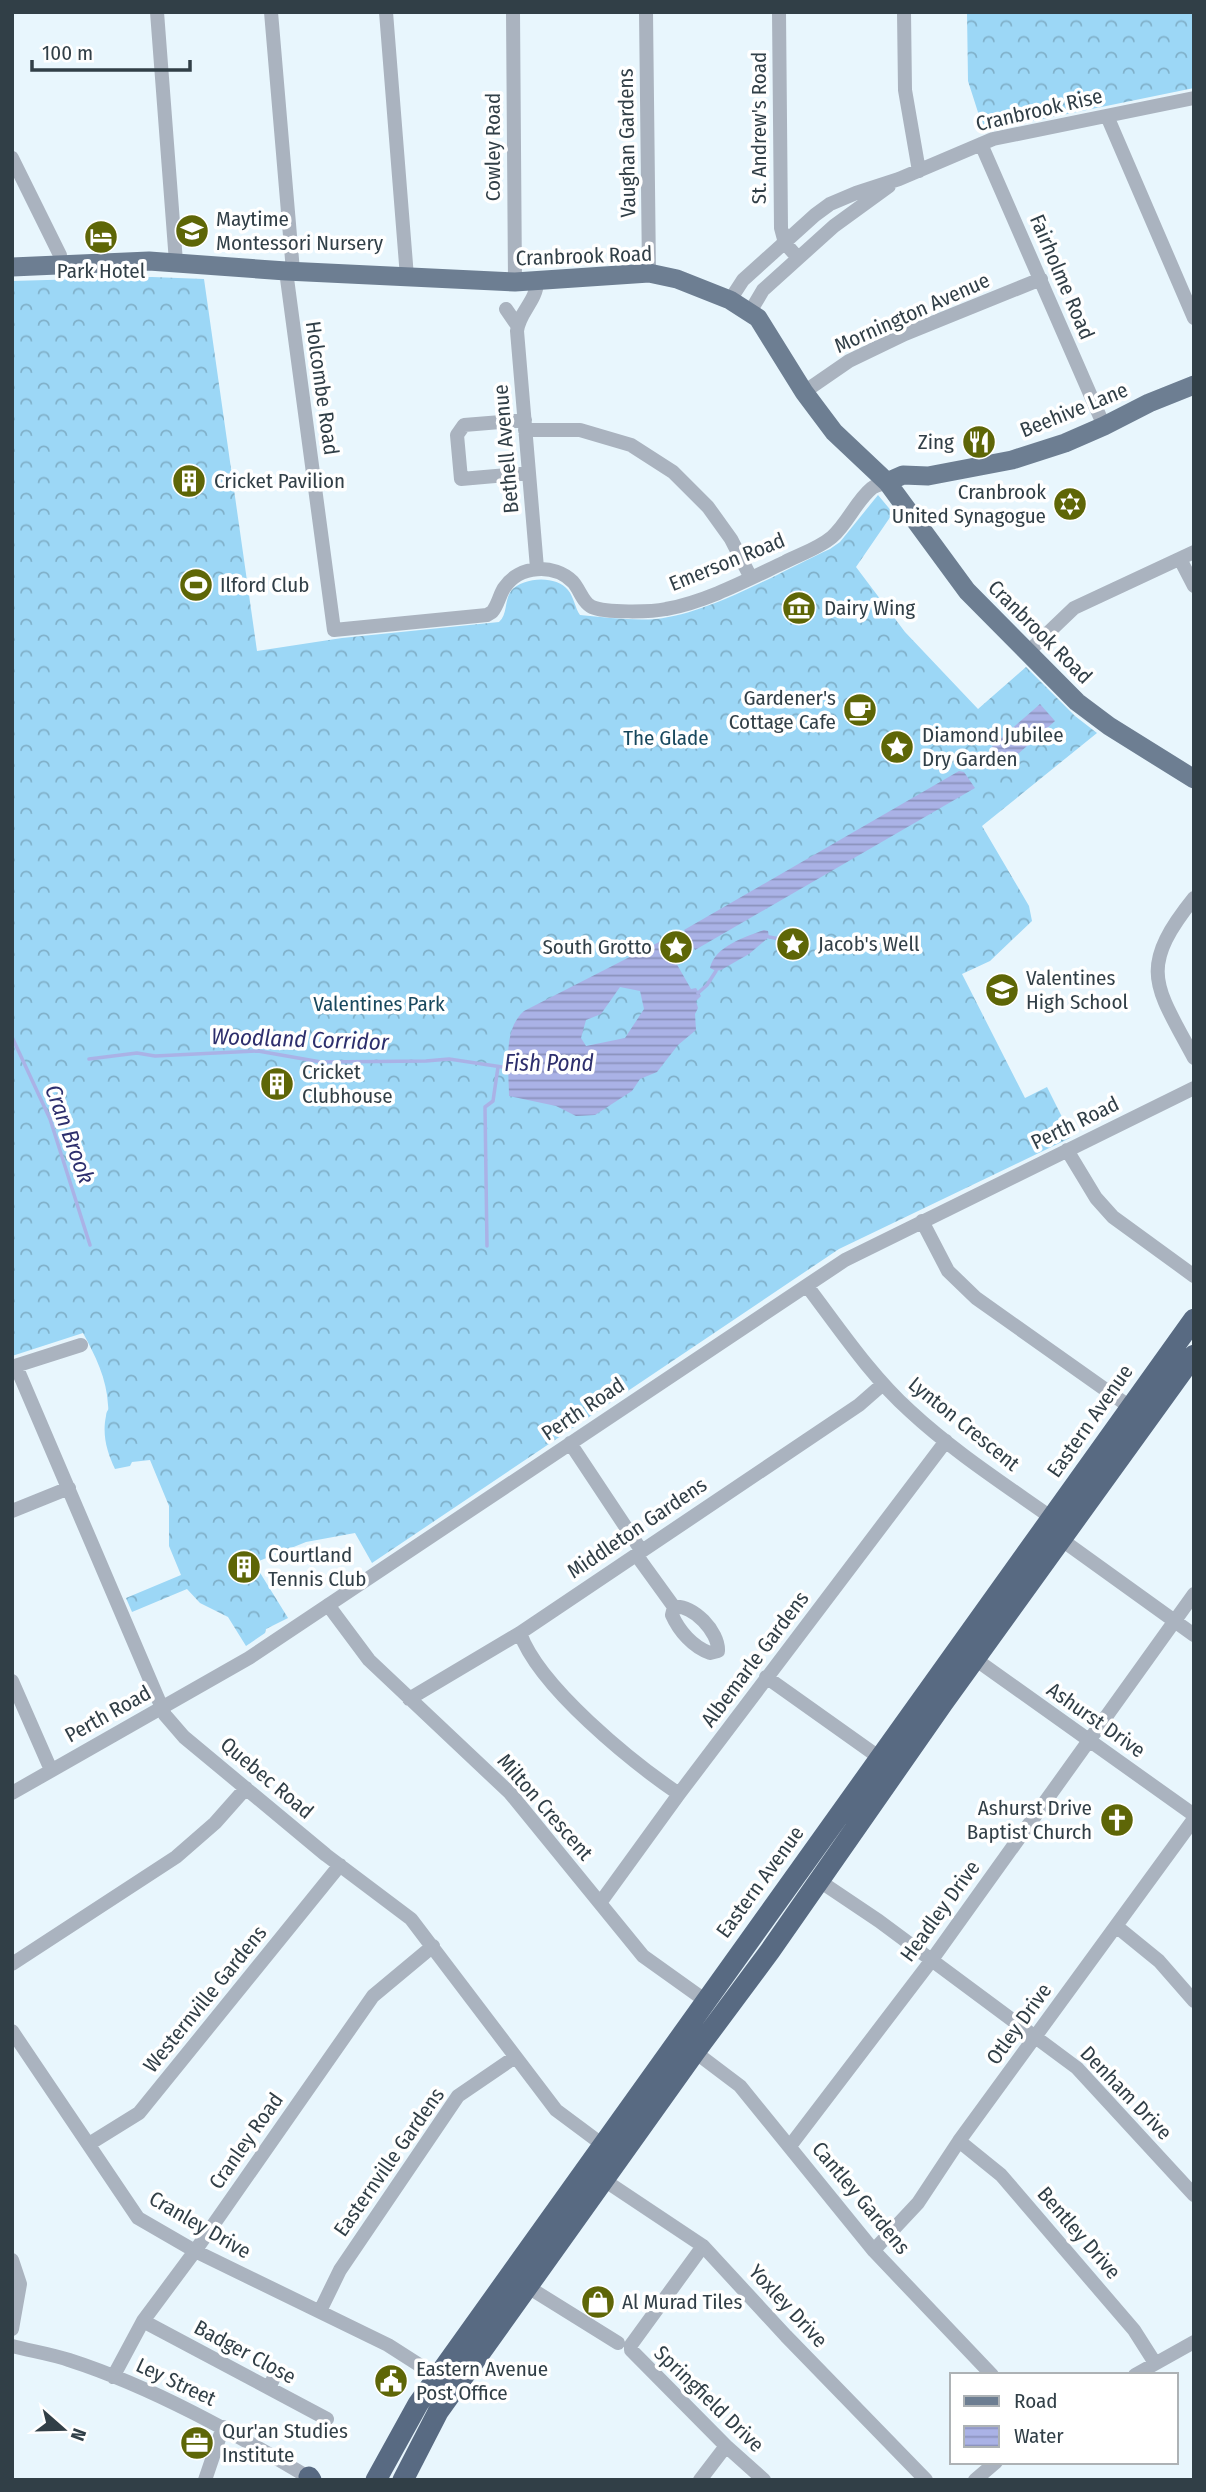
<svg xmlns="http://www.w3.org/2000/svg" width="1206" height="2492" font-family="'Fira Sans Condensed',sans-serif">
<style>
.forest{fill:url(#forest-crowns)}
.water{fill:url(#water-rules);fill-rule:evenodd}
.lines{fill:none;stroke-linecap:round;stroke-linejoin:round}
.stream{stroke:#aab2e6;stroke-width:3.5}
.minor{stroke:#aab3bf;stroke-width:14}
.major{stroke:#6d7e92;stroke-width:19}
.highway{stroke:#586a82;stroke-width:21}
.labels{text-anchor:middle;stroke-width:7;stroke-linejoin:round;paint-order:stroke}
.street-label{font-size:21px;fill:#313f47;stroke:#fff}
.poi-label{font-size:21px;fill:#313f47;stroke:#fff;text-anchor:start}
.park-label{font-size:21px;fill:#18485e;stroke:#fff}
.water-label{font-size:23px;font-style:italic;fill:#2d2f6d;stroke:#fff}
</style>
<defs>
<pattern id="forest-crowns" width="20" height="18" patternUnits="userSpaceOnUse" patternTransform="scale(1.75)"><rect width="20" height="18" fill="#9cd7f6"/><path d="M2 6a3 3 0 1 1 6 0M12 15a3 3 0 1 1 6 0" fill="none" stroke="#80b0c9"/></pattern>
<pattern id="water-rules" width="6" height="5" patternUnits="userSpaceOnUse" patternTransform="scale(1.75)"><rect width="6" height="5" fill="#aab2e6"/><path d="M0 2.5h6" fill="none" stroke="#8b92bc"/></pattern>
</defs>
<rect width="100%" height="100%" fill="#e8f6fd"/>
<path class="forest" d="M967 12H1194V88L984 131 968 81Z
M152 277 204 279 257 651 342 638 499 622C508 614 504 601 511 591 523 577 556 575 568 590 574 597 575 608 580 615 605 617 631 621 656 619 709 614 780 572 830 549L840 542 878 495 893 513 856 567 905 632 978 709 1026 667 1075 716 1097 733 982 826 1029 906 1032 921 990 961 962 974 1025 1098 1047 1087 1071 1135 1070 1138 839 1249 372 1563 355 1533 306 1542 254 1563 288 1618 266 1629 265 1633 246 1646 228 1617 200 1603 187 1589 132 1612 126 1598 181 1575 169 1546V1506L150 1460 132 1462 130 1466 115 1469C107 1452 102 1435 106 1416 107 1408 109 1413 108 1405 107 1379 95 1355 83 1333L12 1356V281Z"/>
<path class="water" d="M1040 704 1055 721 1000 770 992 746Z
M959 771 964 772 975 788 695 950 684 930Z
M764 930 768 931 769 937 749 954 721 970 716 971 710 968C715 946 745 937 764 930Z
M663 940 691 989 696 988 701 996 696 1001 698 1008 695 1014 696 1030 678 1045 657 1072 640 1079 632 1091 595 1115 576 1116 556 1106 509 1096C509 1069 502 1030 524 1011ZM620 987 640 991 644 1009 625 1038 586 1046 581 1038 586 1020 601 1014Z"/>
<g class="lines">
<path class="stream" d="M769 937 786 940
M791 943 793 944
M670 952 674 950
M698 993 707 985 716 971
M12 1037 50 1119 90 1245
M89 1059 137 1053 155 1056 258 1051 321 1062 426 1061 449 1059 509 1068
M487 1246 485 1107 493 1101 498 1067"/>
<path class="minor" d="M157 12 176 262
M271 12 293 271
M386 12 407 277
M513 12 515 282
M646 12 649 273
M779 12 781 228 785 243 798 258
M904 12 905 90 919 171
M1107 116 1194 318
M981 144 1104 426
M12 158 60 255V264
M286 271 334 630 487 615 492 612C498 605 499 596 504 588 519 565 554 563 573 582 580 590 583 603 592 607 605 613 652 612 666 609 706 602 749 579 785 562 801 554 819 548 832 537 848 523 856 501 872 488 876 485 882 484 887 482
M537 281C537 301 519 312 517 331L537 568
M730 300 743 280 815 215 830 204 856 193 899 179 993 139 1194 98
M506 309 517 325
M750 312 763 290 834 226 889 186
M804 392 849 361 905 334 1041 279
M525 420 464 425 457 435 461 479 529 473
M525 430H580L631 445 673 472 708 507 731 539 751 578
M1180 559 1194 586
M1028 652 1074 608 1194 552
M1194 898C1137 969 1155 985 1194 1058
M1067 1150 1096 1198 1113 1217 1194 1276
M922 1221 948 1271 976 1298 1130 1407
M807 1286C839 1328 870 1375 910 1411 953 1451 1004 1484 1052 1518
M16 1366 165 1715 184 1737 326 1855 411 1919 556 2110 603 2145
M12 1367 81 1345
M570 1443 639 1547 640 1560 674 1607 672 1615C679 1631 693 1647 710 1653L718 1651C719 1632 693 1604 674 1607
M12 1511 69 1488
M1062 1540 1194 1635
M328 1605 369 1660 510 1793 643 1956 706 2001
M520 1633C539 1687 632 1762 679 1794
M975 1659 1194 1815
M766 1677 880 1758
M12 1681 51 1770
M409 1699 520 1633 859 1405 883 1384
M12 1793 249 1658 845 1260 1194 1088
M818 1880 879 1921 1077 2068 1194 2195
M600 1903 679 1794 946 1441
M1116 1926 1159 1961 1194 2001
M12 1964 176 1857 215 1823 246 1788
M12 2031 138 2218 195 2251 388 2345 438 2377
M695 2052 740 2086 874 2251 992 2375
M959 2141 1001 2175 1134 2330 1155 2363
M89 2144 139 2113 340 1865
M790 2146 931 1961 1194 1594
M604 2180 703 2246 786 2336 926 2480
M703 2246 631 2345V2350L726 2446 764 2480
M874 2250 918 2203 959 2141 1194 1819
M12 2260 20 2284 12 2329
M528 2287 618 2343
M320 2311 340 2270 458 2096 515 2057
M143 2321 327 2419
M12 2346C31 2351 51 2354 69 2360 153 2387 238 2435 313 2480
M1135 2375 1194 2342
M113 2377 143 2321 195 2251 373 1996 433 1946
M269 2388 276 2373
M205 2480 223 2427
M700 2480 726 2446
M975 2480 996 2462"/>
<path class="major" d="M12 267 149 261 286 271 515 282 649 273 677 279 730 300 758 318 804 392 834 432 887 482 967 591 1077 702 1109 726 1194 779
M887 482 903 475 928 476 1012 460 1065 443 1104 426 1149 403 1194 385"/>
<path class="highway" d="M309 2477 311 2480
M376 2480 418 2404 1194 1319
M403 2480 438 2412 695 2052 770 1951 943 1703 1194 1355"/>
</g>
<defs>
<g id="school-disc" transform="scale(1.75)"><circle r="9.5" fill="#5e6607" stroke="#fff"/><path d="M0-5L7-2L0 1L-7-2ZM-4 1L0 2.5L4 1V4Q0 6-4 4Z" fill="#fff"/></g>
<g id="hotel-disc" transform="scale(1.75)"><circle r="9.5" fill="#5e6607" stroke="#fff"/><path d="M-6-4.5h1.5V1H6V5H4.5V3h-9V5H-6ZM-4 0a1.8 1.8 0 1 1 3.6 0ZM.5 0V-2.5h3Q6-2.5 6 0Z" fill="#fff"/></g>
<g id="restaurant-disc" transform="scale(1.75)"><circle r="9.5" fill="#5e6607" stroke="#fff"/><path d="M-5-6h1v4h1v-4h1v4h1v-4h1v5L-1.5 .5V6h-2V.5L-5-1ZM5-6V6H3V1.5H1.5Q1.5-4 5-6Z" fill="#fff"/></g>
<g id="building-disc" transform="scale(1.75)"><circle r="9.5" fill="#5e6607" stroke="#fff"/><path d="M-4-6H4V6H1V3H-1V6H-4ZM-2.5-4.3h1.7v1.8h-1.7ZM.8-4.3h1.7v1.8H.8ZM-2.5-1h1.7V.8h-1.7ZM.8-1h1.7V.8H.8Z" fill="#fff"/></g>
<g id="synagogue-disc" transform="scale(1.75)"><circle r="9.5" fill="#5e6607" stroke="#fff"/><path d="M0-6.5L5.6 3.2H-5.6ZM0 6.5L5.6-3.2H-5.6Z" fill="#fff"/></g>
<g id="stadium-disc" transform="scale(1.75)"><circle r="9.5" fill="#5e6607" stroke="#fff"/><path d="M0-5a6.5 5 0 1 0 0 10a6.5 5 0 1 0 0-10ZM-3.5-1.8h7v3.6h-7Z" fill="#fff"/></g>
<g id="museum-disc" transform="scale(1.75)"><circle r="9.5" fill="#5e6607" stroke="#fff"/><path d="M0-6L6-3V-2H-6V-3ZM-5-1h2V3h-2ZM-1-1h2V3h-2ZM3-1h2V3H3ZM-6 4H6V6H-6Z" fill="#fff"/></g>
<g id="cafe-disc" transform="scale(1.75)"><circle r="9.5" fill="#5e6607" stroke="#fff"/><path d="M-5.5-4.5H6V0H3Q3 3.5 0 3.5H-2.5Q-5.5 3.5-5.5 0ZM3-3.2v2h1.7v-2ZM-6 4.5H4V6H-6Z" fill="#fff"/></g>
<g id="sight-disc" transform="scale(1.75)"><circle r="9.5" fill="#5e6607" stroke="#fff"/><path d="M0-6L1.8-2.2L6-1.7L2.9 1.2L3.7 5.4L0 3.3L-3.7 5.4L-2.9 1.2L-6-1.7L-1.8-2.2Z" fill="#fff"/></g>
<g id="church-disc" transform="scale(1.75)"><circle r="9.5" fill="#5e6607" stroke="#fff"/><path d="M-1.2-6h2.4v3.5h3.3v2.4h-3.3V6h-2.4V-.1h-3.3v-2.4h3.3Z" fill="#fff"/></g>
<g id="shop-disc" transform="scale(1.75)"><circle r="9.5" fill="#5e6607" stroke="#fff"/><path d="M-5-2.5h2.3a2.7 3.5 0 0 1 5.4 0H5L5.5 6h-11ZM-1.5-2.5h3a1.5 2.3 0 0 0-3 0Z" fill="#fff"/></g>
<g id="civic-disc" transform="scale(1.75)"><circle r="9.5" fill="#5e6607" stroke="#fff"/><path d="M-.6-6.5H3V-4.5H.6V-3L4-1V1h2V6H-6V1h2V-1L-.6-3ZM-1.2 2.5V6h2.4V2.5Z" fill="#fff"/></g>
<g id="office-disc" transform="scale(1.75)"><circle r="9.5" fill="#5e6607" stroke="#fff"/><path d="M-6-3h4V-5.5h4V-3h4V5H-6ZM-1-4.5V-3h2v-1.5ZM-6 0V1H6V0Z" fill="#fff"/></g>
</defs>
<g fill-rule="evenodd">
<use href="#school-disc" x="192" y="231"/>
<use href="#hotel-disc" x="101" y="237"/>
<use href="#restaurant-disc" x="979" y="442"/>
<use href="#building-disc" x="189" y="481"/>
<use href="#synagogue-disc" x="1070" y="504"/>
<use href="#stadium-disc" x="196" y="585"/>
<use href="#museum-disc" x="799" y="608"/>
<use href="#cafe-disc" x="860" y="710"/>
<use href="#sight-disc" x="897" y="747"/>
<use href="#sight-disc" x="793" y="944"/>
<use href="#sight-disc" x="676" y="947"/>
<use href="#school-disc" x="1002" y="990"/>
<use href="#building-disc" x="277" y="1084"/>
<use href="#building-disc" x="244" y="1567"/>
<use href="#church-disc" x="1117" y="1820"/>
<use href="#shop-disc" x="598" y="2302"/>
<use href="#civic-disc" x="391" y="2381"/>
<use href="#office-disc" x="197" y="2443"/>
</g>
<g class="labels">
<g class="street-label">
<text transform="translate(1039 110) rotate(-13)" y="7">Cranbrook Rise</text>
<text transform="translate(759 128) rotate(-90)" y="7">St. Andrew's Road</text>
<text transform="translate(627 143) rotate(-91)" y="7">Vaughan Gardens</text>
<text transform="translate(493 147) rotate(-90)" y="7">Cowley Road</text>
<text transform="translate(584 256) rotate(-2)" y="7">Cranbrook Road</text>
<text transform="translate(1062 277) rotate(67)" y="7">Fairholme Road</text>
<text transform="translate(912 313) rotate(-24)" y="7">Mornington Avenue</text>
<text transform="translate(322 388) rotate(82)" y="7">Holcombe Road</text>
<text transform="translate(1074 410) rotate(-22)" y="7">Beehive Lane</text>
<text transform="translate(506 449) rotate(-95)" y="7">Bethell Avenue</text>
<text transform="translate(727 562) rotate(-22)" y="7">Emerson Road</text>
<text transform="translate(1040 632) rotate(45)" y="7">Cranbrook Road</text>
<text transform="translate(1075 1123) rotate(-26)" y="7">Perth Road</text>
<text transform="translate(583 1409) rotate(-34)" y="7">Perth Road</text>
<text transform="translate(1090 1421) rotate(-55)" y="7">Eastern Avenue</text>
<text transform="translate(964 1424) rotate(39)" y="7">Lynton Crescent</text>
<text transform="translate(637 1528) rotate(-34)" y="7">Middleton Gardens</text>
<text transform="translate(755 1659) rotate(-53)" y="7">Albemarle Gardens</text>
<text transform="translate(108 1714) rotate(-29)" y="7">Perth Road</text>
<text transform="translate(1096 1720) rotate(35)" y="7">Ashurst Drive</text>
<text transform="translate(267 1778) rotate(40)" y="7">Quebec Road</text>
<text transform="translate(545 1807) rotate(49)" y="7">Milton Crescent</text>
<text transform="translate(760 1882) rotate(-54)" y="7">Eastern Avenue</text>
<text transform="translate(940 1911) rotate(-54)" y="7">Headley Drive</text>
<text transform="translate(205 1999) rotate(-51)" y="7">Westernville Gardens</text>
<text transform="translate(1019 2024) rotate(-54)" y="7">Otley Drive</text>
<text transform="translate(1126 2093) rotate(46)" y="7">Denham Drive</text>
<text transform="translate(246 2141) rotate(-55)" y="7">Cranley Road</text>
<text transform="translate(389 2162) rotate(-55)" y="7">Easternville Gardens</text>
<text transform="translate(861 2198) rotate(50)" y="7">Cantley Gardens</text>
<text transform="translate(200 2225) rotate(30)" y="7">Cranley Drive</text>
<text transform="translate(1079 2233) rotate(49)" y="7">Bentley Drive</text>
<text transform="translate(788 2306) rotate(47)" y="7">Yoxley Drive</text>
<text transform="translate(245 2352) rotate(28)" y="7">Badger Close</text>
<text transform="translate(176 2382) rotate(25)" y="7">Ley Street</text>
<text transform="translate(709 2399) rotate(44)" y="7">Springfield Drive</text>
</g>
<g class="poi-label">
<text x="216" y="226">Maytime<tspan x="216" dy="24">Montessori Nursery</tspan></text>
<text x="101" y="278" text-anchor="middle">Park Hotel</text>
<text x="954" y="449" text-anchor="end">Zing</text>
<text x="214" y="488">Cricket Pavilion</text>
<text x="1046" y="499" text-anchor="end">Cranbrook<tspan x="1046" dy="24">United Synagogue</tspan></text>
<text x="220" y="592">Ilford Club</text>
<text x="824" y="615">Dairy Wing</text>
<text x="836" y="705" text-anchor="end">Gardener's<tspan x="836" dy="24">Cottage Cafe</tspan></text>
<text x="922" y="742">Diamond Jubilee<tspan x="922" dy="24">Dry Garden</tspan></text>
<text x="818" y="951">Jacob's Well</text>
<text x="652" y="954" text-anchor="end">South Grotto</text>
<text x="1026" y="985">Valentines<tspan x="1026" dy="24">High School</tspan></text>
<text x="302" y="1079">Cricket<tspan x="302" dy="24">Clubhouse</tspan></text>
<text x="268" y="1562">Courtland<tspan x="268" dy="24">Tennis Club</tspan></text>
<text x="1092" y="1815" text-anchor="end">Ashurst Drive<tspan x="1092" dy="24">Baptist Church</tspan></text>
<text x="622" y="2309">Al Murad Tiles</text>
<text x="416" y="2376">Eastern Avenue<tspan x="416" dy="24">Post Office</tspan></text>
<text x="222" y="2438">Qur'an Studies<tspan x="222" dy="24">Institute</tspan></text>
</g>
<g class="park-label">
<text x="666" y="745">The Glade</text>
<text x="379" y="1011">Valentines Park</text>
</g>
<g class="water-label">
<text transform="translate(300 1039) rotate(2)" y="8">Woodland Corridor</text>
<text x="549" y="1071">Fish Pond</text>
<text transform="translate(70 1134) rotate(70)" y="8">Cran Brook</text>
</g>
</g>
<rect width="1206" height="2492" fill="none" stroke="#313f47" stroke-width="28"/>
<rect x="950" y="2373" width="228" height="91" fill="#ffffff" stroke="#adb2b5" stroke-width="2"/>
<rect x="964" y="2396" width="35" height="10" fill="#6d7e92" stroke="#adb2b5" stroke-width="2"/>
<text x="1014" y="2408" font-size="21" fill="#313f47">Road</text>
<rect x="964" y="2426" width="35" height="21" fill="url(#water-rules)" stroke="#adb2b5" stroke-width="2"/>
<text x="1014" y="2443" font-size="21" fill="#313f47">Water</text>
<g transform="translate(63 2429) rotate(110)" stroke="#ffffff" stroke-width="5" paint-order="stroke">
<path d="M0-5L12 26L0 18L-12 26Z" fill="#313f47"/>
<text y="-10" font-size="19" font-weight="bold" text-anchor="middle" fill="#313f47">N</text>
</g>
<path d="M32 60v10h158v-10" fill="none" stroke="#313f47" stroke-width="3.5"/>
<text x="42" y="60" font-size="21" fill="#313f47" stroke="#ffffff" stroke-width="5" paint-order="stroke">100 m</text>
</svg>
